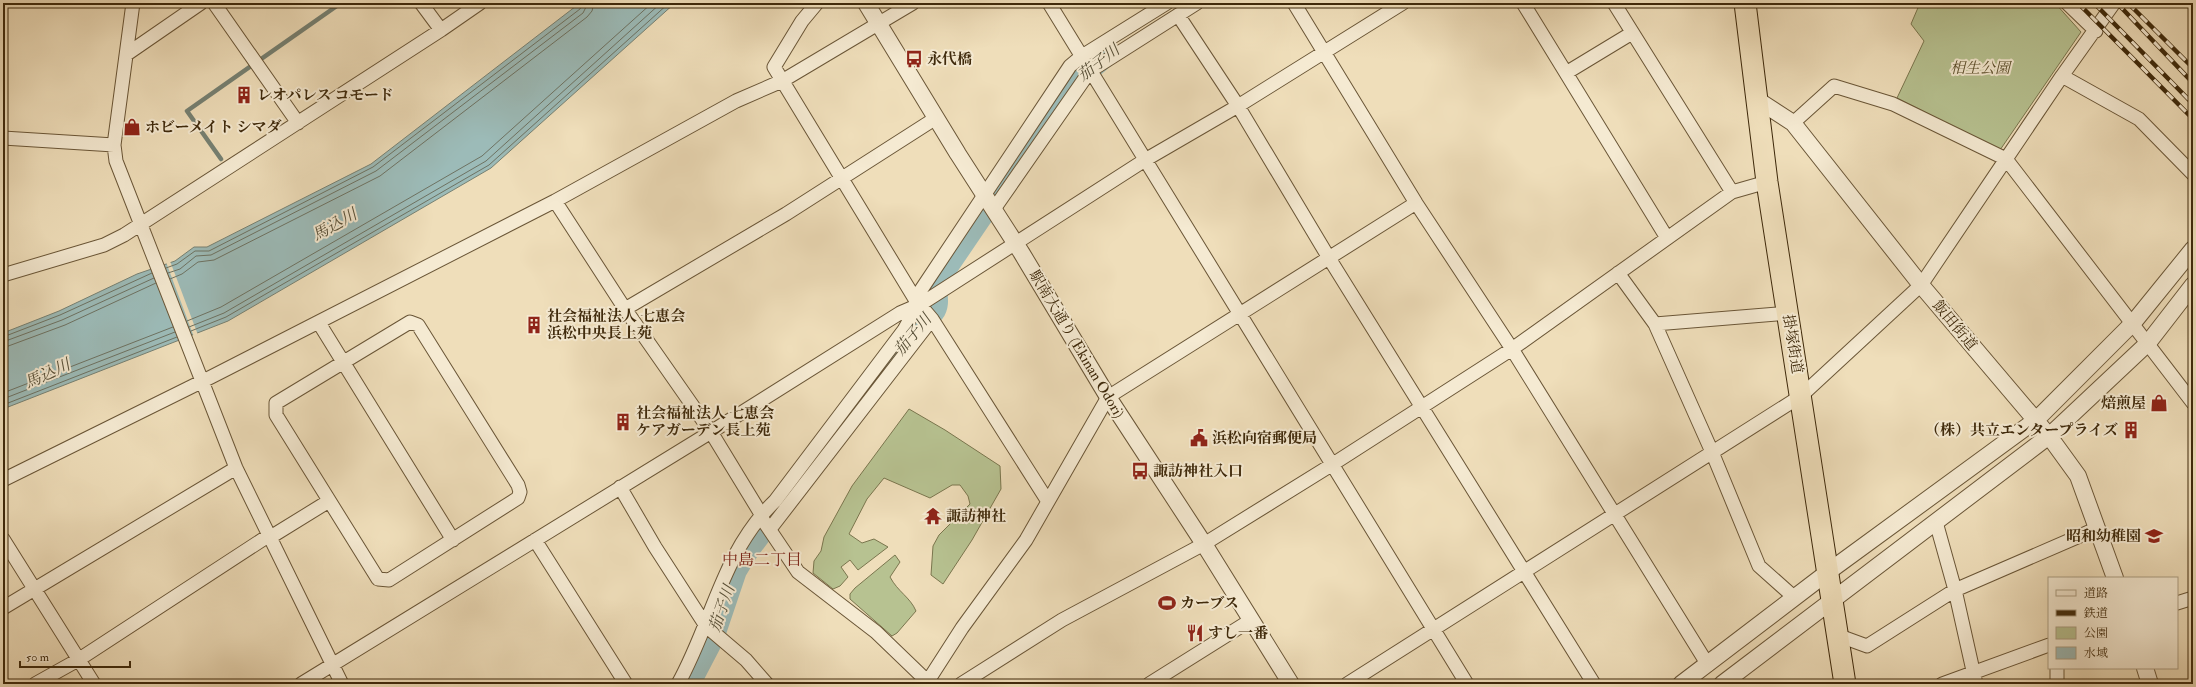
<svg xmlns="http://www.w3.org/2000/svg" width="2196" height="687" font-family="'IM FELL Double Pica','Noto Serif JP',serif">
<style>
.green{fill:#b7c291;stroke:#7a764e}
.water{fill:#9cbbb8;stroke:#768173}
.pier{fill:#efdeba}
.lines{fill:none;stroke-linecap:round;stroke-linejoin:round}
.shore{stroke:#6d7262;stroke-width:1}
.stream{stroke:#768173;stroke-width:4.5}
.river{stroke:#9cbbb8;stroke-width:26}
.minor-casing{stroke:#6a5637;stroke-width:15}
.tertiary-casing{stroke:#6a5637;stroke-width:18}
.trunk-casing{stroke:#3e290b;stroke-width:23}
.minor{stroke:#f5ead2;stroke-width:13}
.tertiary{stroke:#f5ead2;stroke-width:16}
.trunk{stroke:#efdeba;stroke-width:21}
.rail-casing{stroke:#3e290b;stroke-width:4.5}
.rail{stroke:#f5ead2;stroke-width:3;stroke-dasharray:9;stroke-linecap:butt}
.labels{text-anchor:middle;stroke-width:4;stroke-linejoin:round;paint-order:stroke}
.poi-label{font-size:15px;font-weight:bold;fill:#3e290b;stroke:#f5ead2;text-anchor:start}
.park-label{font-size:15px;font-style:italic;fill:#5c4f2c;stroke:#f5ead2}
.street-label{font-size:15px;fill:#3e290b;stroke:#f5ead2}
.water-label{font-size:16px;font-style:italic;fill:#564e36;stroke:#f5ead2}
.neighbourhood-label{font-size:16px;fill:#7a1f14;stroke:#f5ead2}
</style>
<rect width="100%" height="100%" fill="#efdeba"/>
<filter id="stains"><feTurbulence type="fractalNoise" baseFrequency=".005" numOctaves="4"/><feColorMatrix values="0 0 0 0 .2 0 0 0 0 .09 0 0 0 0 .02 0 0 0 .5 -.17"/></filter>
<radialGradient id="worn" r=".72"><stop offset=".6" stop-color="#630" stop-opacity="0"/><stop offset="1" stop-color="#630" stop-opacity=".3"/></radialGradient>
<path class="green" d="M1920 3H2055L2081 32 2000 150 1897 98 1924 41 1911 24Z
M909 409 945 430 1000 466 1001 489 972 540 943 584 931 575 933 546 939 535 970 504 968 496 960 485H952L930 498 884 478 867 499 849 534 862 543 874 539 888 547 858 570 850 560 841 567 848 577 840 586 833 589 813 573 814 561 821 551 824 537 852 486Z
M895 555 900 562 890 577C898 592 910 597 916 611L897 633 892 636 850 599V594L855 588Z"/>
<path class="water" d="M580 3H675L491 168 228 321 3 409V333L59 311 137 274 175 261 194 247H207L371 164Z"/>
<path class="pier" d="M170 261 198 335 194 337 166 262Z"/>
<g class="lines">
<path class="shore" d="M166 268 177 264 195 251H209L373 167 580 9 583 3
M168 273 180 269 196 256 211 255 376 171 583 13 588 3
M170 279 182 274 198 262 214 260 380 176 587 17 592 11 594 3
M187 321 221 307 482 156 652 3
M189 327 224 313 486 161 661 3
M191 331 226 317 489 165 669 3
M3 337 60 315 152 273
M3 342 62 320 154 278
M3 348 65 325 156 283
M3 393 173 327
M3 399 175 332
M3 405 177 337"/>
<path class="stream" d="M221 159 187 111 341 3"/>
<path class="river" d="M687 684 711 638 734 570 746 550 920 321C924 317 929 315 932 311 939 302 931 289 936 280L1068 86 1105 54"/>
<g class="minor-casing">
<path id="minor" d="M214 3 298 123
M421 3 441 30
M817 3 802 21 774 67 915 299 932 319 1047 500
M1049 3 1467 684
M1294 3 1416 203 1512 349 1708 665
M1523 3 1566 73
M1614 3 1732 192 1767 182
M2067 3 2096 31
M1178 15 1238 106 1329 258 1594 684
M1632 33 1566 73 1667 238
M127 54 201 3
M2062 76 2139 119 2193 174
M1793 123 1834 86 1893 104 2006 159 2193 403
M3 138 114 145 133 3
M114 145 116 161 236 468 342 684
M555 201 625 309 711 432 761 514 763 520 798 572 876 632 930 684
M994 209 1090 71 1197 3
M1618 273 1655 324 1712 452 1759 566 1795 598
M3 275 104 245 124 235 441 30 480 3
M915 299 1070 66 1082 56 1167 3
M625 309 786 214 936 118
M410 322 418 325 518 485 520 492 518 498 389 580 378 579 276 415V403Z
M319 323 453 540
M1655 324 1788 313
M3 480 211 377 555 201 736 101 782 81 913 3
M620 487 655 547 706 626 746 660 767 684
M1936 522 1955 590 1976 684
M770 529 932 319
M269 538 329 501
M3 539 94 684
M535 540 626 684
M2177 603 2193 598
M3 608 236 468
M1837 635 1867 646 1955 590 2098 528
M2057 668V684
M35 684 78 660 268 536
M301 684 711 432 900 313 921 304 1145 160 1238 106 1403 3
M678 684C713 621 722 552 775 501L904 330 917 306
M926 684 962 628 1026 540 1108 397 1416 203
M961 684 1062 620 1204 544 1333 464 1512 349 1732 192
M1149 684 1251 620
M1347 684 1801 396 1921 285 2062 76 2114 3
M1942 684 2049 645"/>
</g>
<g class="tertiary-casing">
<path id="tertiary" d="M866 3 958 154 1021 252 1108 397 1204 544 1291 684
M1756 99 1793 123 1921 285 2049 436 2078 476 2115 578
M2145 668 2150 684
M1681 684 1828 572 2036 420 2133 323 2193 249
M1722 684 2049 436 2148 343 2193 285"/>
</g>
<g class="trunk-casing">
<path id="trunk" d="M1745 3 1767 182 1845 684"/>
</g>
<use href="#minor" class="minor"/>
<use href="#tertiary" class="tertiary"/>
<use href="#trunk" class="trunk"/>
<g class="rail-casing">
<path id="rail" d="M2078 3 2193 119
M2094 3 2193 104
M2117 3 2193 83
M2128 3 2193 68"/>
</g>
<use href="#rail" class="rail"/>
</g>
<defs>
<g id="bus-bare" transform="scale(1.38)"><path d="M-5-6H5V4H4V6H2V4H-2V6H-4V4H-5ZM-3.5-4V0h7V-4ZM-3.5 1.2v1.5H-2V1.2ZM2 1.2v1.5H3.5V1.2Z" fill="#8f2418" stroke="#f5ead2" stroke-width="2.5" paint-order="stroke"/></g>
<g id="building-bare" transform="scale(1.38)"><path d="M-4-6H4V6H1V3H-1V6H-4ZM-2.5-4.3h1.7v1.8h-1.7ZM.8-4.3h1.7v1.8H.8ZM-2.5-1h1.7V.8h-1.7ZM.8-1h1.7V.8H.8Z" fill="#8f2418" stroke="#f5ead2" stroke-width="2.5" paint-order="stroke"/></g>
<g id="shop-bare" transform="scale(1.38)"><path d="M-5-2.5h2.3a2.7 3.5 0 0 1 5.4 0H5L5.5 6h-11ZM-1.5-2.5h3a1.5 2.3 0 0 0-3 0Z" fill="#8f2418" stroke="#f5ead2" stroke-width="2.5" paint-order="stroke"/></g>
<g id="civic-bare" transform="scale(1.38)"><path d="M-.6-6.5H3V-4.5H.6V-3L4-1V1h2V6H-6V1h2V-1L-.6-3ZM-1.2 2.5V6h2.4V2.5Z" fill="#8f2418" stroke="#f5ead2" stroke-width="2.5" paint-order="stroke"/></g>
<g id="temple-bare" transform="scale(1.38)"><path d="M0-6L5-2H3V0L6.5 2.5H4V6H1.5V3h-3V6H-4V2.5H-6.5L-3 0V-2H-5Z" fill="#8f2418" stroke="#f5ead2" stroke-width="2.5" paint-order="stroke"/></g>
<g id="school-bare" transform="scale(1.38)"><path d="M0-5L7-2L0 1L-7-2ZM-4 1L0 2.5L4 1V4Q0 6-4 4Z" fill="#8f2418" stroke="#f5ead2" stroke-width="2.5" paint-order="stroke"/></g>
<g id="stadium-bare" transform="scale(1.38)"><path d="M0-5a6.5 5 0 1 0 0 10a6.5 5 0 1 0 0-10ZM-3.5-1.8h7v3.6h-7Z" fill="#8f2418" stroke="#f5ead2" stroke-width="2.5" paint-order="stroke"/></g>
<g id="restaurant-bare" transform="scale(1.38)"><path d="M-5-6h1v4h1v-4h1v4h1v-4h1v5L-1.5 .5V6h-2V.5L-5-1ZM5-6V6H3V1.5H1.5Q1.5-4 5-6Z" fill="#8f2418" stroke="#f5ead2" stroke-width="2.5" paint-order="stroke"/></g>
</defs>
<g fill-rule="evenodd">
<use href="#bus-bare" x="914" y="59"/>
<use href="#building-bare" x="244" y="95"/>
<use href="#shop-bare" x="132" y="127"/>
<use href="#building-bare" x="534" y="325"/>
<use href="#shop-bare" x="2159" y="403"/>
<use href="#building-bare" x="623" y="422"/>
<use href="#building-bare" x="2131" y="430"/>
<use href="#civic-bare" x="1199" y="438"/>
<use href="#bus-bare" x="1140" y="471"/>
<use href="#temple-bare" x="933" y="516"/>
<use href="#school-bare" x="2154" y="536"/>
<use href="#stadium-bare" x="1167" y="603"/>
<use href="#restaurant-bare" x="1195" y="633"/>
</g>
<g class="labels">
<g class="poi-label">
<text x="927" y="64">永代橋</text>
<text x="257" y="100">レオパレス コモード</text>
<text x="145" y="132">ホビーメイト シマダ</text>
<text x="547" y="321">社会福祉法人 七恵会<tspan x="547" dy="17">浜松中央長上苑</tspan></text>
<text x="2146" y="408" text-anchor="end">焙煎屋</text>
<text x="636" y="418">社会福祉法人 七恵会<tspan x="636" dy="17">ケアガーデン長上苑</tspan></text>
<text x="2118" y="435" text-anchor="end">（株）共立エンタープライズ</text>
<text x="1212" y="443">浜松向宿郵便局</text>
<text x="1153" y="476">諏訪神社入口</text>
<text x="946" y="521">諏訪神社</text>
<text x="2141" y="541" text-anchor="end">昭和幼稚園</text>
<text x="1180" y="608">カーブス</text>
<text x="1208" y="638">すし一番</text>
</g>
<g class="park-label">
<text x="1980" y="73">相生公園</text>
</g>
<g class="street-label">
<text transform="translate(1955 325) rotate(50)" y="5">飯田街道</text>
<text transform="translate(1077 344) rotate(59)" y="5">駅南大通り (Ekinan Odori)</text>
<text transform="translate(1793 344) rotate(81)" y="5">掛塚街道</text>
</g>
<g class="water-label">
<text transform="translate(1098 62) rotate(-38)" y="6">茄子川</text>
<text transform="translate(334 224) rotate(-29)" y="6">馬込川</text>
<text transform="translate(912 334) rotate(-50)" y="6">茄子川</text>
<text transform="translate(47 373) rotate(-25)" y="6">馬込川</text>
<text transform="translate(721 608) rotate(-71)" y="6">茄子川</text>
</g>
<g class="neighbourhood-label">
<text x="762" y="565">中島二丁目</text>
</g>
</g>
<rect width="2196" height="687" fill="none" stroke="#efdeba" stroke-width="16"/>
<rect x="4" y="4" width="2188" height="679" fill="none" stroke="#3e290b" stroke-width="2"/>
<rect x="8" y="8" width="2180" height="671" fill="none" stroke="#3e290b"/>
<rect x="2048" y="577" width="130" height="92" fill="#f5ead2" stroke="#ac9d82"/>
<rect x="2056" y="590" width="20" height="6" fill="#f5ead2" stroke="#ac9d82"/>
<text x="2084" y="597" font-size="12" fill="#3e290b">道路</text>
<rect x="2056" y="610" width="20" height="6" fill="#3e290b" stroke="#ac9d82"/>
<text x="2084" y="617" font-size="12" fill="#3e290b">鉄道</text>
<rect x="2056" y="627" width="20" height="12" fill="#b7c291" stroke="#ac9d82"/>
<text x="2084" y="637" font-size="12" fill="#3e290b">公園</text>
<rect x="2056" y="647" width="20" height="12" fill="#9cbbb8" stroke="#ac9d82"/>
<text x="2084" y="657" font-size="12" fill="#3e290b">水域</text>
<path d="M20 661v6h110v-6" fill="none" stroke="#3e290b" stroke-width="2"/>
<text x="26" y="661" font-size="12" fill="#3e290b" stroke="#f5ead2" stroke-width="3" paint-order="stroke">50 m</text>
<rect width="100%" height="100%" filter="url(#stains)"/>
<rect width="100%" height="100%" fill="url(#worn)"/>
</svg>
